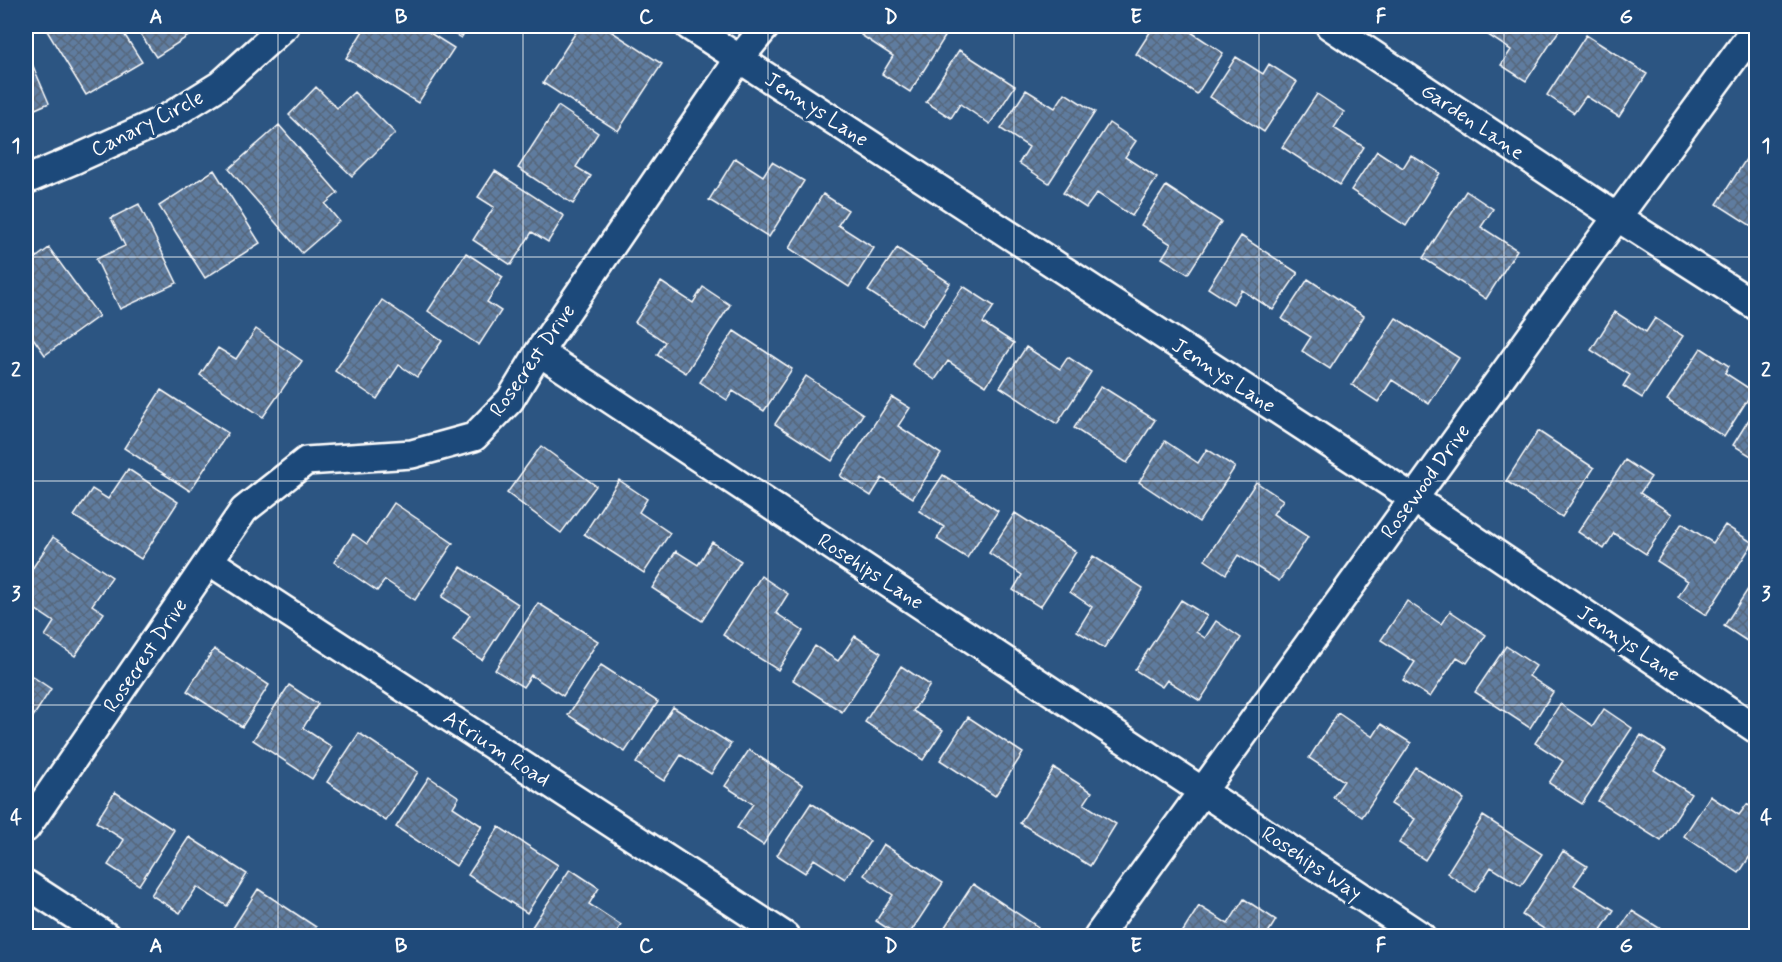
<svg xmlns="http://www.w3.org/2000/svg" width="1782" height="962" font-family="Mynerve,sans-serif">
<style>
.building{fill:url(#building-cross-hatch);stroke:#fff;stroke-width:1.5}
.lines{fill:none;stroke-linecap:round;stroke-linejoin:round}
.street-casing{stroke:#fff;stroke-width:32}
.street{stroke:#1f4a7a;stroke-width:27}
.grid{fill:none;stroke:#fff;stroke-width:1.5;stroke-opacity:0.55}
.labels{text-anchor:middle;stroke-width:6;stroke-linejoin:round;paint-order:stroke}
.street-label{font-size:21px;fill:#fff;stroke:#1f4a7a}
.neatline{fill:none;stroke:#fff;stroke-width:2}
.grid-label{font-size:20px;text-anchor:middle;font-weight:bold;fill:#fff}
</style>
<defs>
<pattern id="building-cross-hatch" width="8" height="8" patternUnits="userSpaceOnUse" patternTransform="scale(1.5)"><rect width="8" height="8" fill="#5e7c9f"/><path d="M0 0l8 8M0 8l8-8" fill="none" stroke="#56667a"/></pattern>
</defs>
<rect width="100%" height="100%" fill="#2c5582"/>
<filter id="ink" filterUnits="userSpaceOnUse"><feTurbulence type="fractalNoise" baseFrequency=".0167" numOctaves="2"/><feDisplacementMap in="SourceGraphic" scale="12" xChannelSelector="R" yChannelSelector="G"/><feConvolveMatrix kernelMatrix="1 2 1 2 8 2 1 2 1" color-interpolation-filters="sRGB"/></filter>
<g filter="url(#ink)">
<path class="building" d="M44 26H119L142 62 86 95Z
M135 26H204L156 57Z
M366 26H419L454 48 418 103 346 58Z
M441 26H469L461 38Z
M580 26H603L662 64 618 131 543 83Z
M867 26H938L948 32 910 92 882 74 893 56 861 35Z
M1154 26H1191L1188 30 1223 53 1197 94 1136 54Z
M1477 26H1562L1526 81 1501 65 1511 50 1476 27Z
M1586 35 1647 74 1619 117 1586 96 1574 113 1547 95Z
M26 50 49 103 26 113Z
M959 50 1015 86 990 124 960 104 951 118 926 102Z
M1236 57 1263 74 1269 64 1297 82 1264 132 1210 97Z
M316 87 337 108 354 92 395 133 352 176 289 115Z
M1026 90 1055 108 1065 93 1095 112 1049 183 1019 163 1029 147 1001 129Z
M1317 94 1344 112 1334 128 1364 147 1340 185 1282 147Z
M558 106 598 133 576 167 591 176 573 204 518 168Z
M1109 123 1136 141 1125 157 1157 178 1132 216 1097 193 1086 208 1063 193Z
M279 125 338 193 325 204 339 221 302 253 229 169Z
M1377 151 1403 168 1411 155 1440 173 1406 226 1351 190Z
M1750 153 1756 157V229L1717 204Z
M735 158 763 176 772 162 804 181 769 237 709 200Z
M214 170 260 243 205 278 159 206Z
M495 171 564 216 548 242 532 232 511 265 473 240 494 207 478 197Z
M1166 186 1221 222 1188 274 1162 258 1171 244 1141 225Z
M1466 191 1493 209 1481 227 1517 250 1486 299 1423 258Z
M823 194 848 210 838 225 874 248 849 287 789 248Z
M139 204 177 283 120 309 96 259 125 246 111 218Z
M1241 236 1298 273 1273 310 1242 290 1233 304 1208 288Z
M49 248 99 316 45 355 26 328V265Z
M897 248 950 283 922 326 868 291Z
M466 253 503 277 487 302 501 311 479 345 428 311Z
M1308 279 1364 316 1330 369 1302 351 1311 337 1282 319Z
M661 282 693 303 703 287 730 305 686 373 657 355 665 342 635 322Z
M963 286 994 306 983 323 1014 343 986 386 948 361 935 380 912 364Z
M382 300 442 341 417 377 399 365 377 399 335 371Z
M1615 312 1646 332 1655 318 1683 336 1642 398 1623 386 1630 375 1591 350Z
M1396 318 1459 358 1429 404 1392 380 1378 402 1352 385Z
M256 329 302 361 263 417 200 375 218 348 236 359Z
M734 331 792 369 764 411 733 391 727 400 700 382Z
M1026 347 1060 369 1068 357 1091 372 1057 424 1000 387Z
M1701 348 1729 366 1725 373 1753 391 1724 437 1667 400Z
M806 376 863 414 832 461 775 424Z
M1101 386 1155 420 1127 463 1074 428Z
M161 390 228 433 190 491 124 448Z
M892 397 910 408 898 426 941 454 913 498 882 478 871 496 840 476Z
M1756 408V459L1733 445Z
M1538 431 1594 468 1562 517 1506 481Z
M1165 441 1198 463 1207 449 1235 467 1199 522 1139 482Z
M541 446 596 486 561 533 507 493Z
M1625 460 1651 477 1640 493 1672 514 1646 554 1614 533 1604 549 1578 532Z
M128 469 178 502 141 559 74 516 92 489 108 499Z
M943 475 998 511 967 558 937 539 944 527 919 511Z
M619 480 647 499 639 512 670 533 644 573 584 534Z
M1256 482 1283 500 1273 514 1308 537 1279 581 1238 555 1226 574 1205 560Z
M394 503 453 543 415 600 385 580 377 591 334 562 353 534 367 544Z
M1015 513 1076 552 1040 607 1013 590 1022 575 989 553Z
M1682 523 1713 543 1725 525 1753 543 1706 615 1678 597 1688 581 1657 561Z
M53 537 112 577 92 605 104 613 75 656 45 636 54 622 26 603V578Z
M712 542 741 561 702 621 652 588 676 551 698 565Z
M1093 556 1143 588 1104 648 1077 631 1092 607 1070 592Z
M461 567 518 604 482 660 453 641 470 615 442 597Z
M761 576 788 594 776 613 803 631 778 670 723 635Z
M1756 577V647L1724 626Z
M1181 600 1207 616 1196 632 1205 638 1216 621 1241 638 1200 701 1167 680 1162 687 1135 670Z
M1407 601 1441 624 1450 611 1486 635 1467 663 1457 657 1430 697 1403 680 1415 662 1381 640Z
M538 603 598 641 563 696 531 675 523 687 495 670Z
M855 636 881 653 842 712 793 680 815 646 838 661Z
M1506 646 1536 666 1529 676 1553 692 1530 728 1475 692Z
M214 649 269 685 242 727 187 691Z
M601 665 658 702 625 752 568 715Z
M901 666 930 685 913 711 943 730 923 760 865 722Z
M26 672 51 689 29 723 26 721Z
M289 685 318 704 303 728 332 747 312 779 253 740Z
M1560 704 1593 726 1604 709 1632 728 1582 804 1549 783 1563 761 1535 743Z
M673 707 731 744 711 774 681 755 664 781 636 763Z
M1338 713 1373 737 1381 724 1411 743 1362 817 1333 797 1344 781 1309 758Z
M968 717 1023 753 995 796 940 760Z
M359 733 418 772 386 821 327 782Z
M1641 735 1666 751 1654 770 1691 794 1661 841 1598 801Z
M749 750 803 785 763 845 737 828 753 804 725 786Z
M1415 767 1464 799 1425 860 1399 843 1415 819 1391 804Z
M1054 768 1092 792 1084 804 1116 824 1090 866 1020 823Z
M429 777 459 797 453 807 482 826 456 866 396 827Z
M115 792 174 830 139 885 108 865 124 840 96 822Z
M1710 796 1739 815 1747 804 1756 811V847L1739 873 1684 836Z
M811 803 870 841 845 879 814 859 805 873 777 855Z
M1483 816 1542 854 1521 886 1491 867 1475 892 1447 873Z
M499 827 558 865 527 913 468 875Z
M189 837 247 874 227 906 197 887 180 913 151 895Z
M883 844 943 883 908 936H899L876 921 893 895 864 875Z
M1563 851 1587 866 1574 885 1614 910 1597 936H1555L1522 915Z
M570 869 599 888 589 904 621 925 614 936H526Z
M973 884 1038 927 1032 936H939Z
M258 889 316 927 310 936H247L233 928Z
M1244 899 1276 920 1266 936H1180L1199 906 1228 924Z
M1632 911 1672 936H1615Z"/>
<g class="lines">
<g class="street-casing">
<path id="street" d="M689 26 1413 498 1756 729
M1330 26 1617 217 1756 306
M26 180 76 159 167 118 220 85 285 26
M539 352 1421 936
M209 561 785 936
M26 828 244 510 306 461 412 454 474 437 510 400 539 352 739 59 766 26
M26 884 106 936
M1098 936 1596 246 1756 28"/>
</g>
<use href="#street" class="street"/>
</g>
</g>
<path class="grid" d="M278 26V936M523 26V936M768 26V936M1014 26V936M1259 26V936M1504 26V936M26 257H1756M26 481H1756M26 705H1756"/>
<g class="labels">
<g class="street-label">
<text transform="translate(817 109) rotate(33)" y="7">Jennys Lane</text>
<text transform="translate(1473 121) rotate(34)" y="7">Garden Lane</text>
<text transform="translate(147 123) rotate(-27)" y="7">Canary Circle</text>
<text transform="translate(532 360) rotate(-55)" y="7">Rosecrest Drive</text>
<text transform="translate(1224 375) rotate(33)" y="7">Jennys Lane</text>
<text transform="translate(1425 481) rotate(-54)" y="7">Rosewood Drive</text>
<text transform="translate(871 571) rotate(33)" y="7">Rosehips Lane</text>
<text transform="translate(1629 643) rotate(34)" y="7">Jennys Lane</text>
<text transform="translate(145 655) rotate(-56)" y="7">Rosecrest Drive</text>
<text transform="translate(497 748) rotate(33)" y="7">Atrium Road</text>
<text transform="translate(1312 863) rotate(34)" y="7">Rosehips Way</text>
</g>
</g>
<rect width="1782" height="962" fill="none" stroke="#1f4a7a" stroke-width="66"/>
<rect x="33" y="33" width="1716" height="896" class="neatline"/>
<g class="grid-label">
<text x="156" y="23">A</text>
<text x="401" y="23">B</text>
<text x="646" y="23">C</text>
<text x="891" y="23">D</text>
<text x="1136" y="23">E</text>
<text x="1381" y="23">F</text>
<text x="1626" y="23">G</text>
<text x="16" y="152">1</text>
<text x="1766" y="152">1</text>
<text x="16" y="376">2</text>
<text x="1766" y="376">2</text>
<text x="16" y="600">3</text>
<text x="1766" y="600">3</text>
<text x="16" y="824">4</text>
<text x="1766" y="824">4</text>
<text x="156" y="952">A</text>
<text x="401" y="952">B</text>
<text x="646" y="952">C</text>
<text x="891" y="952">D</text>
<text x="1136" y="952">E</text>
<text x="1381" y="952">F</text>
<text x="1626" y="952">G</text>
</g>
</svg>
